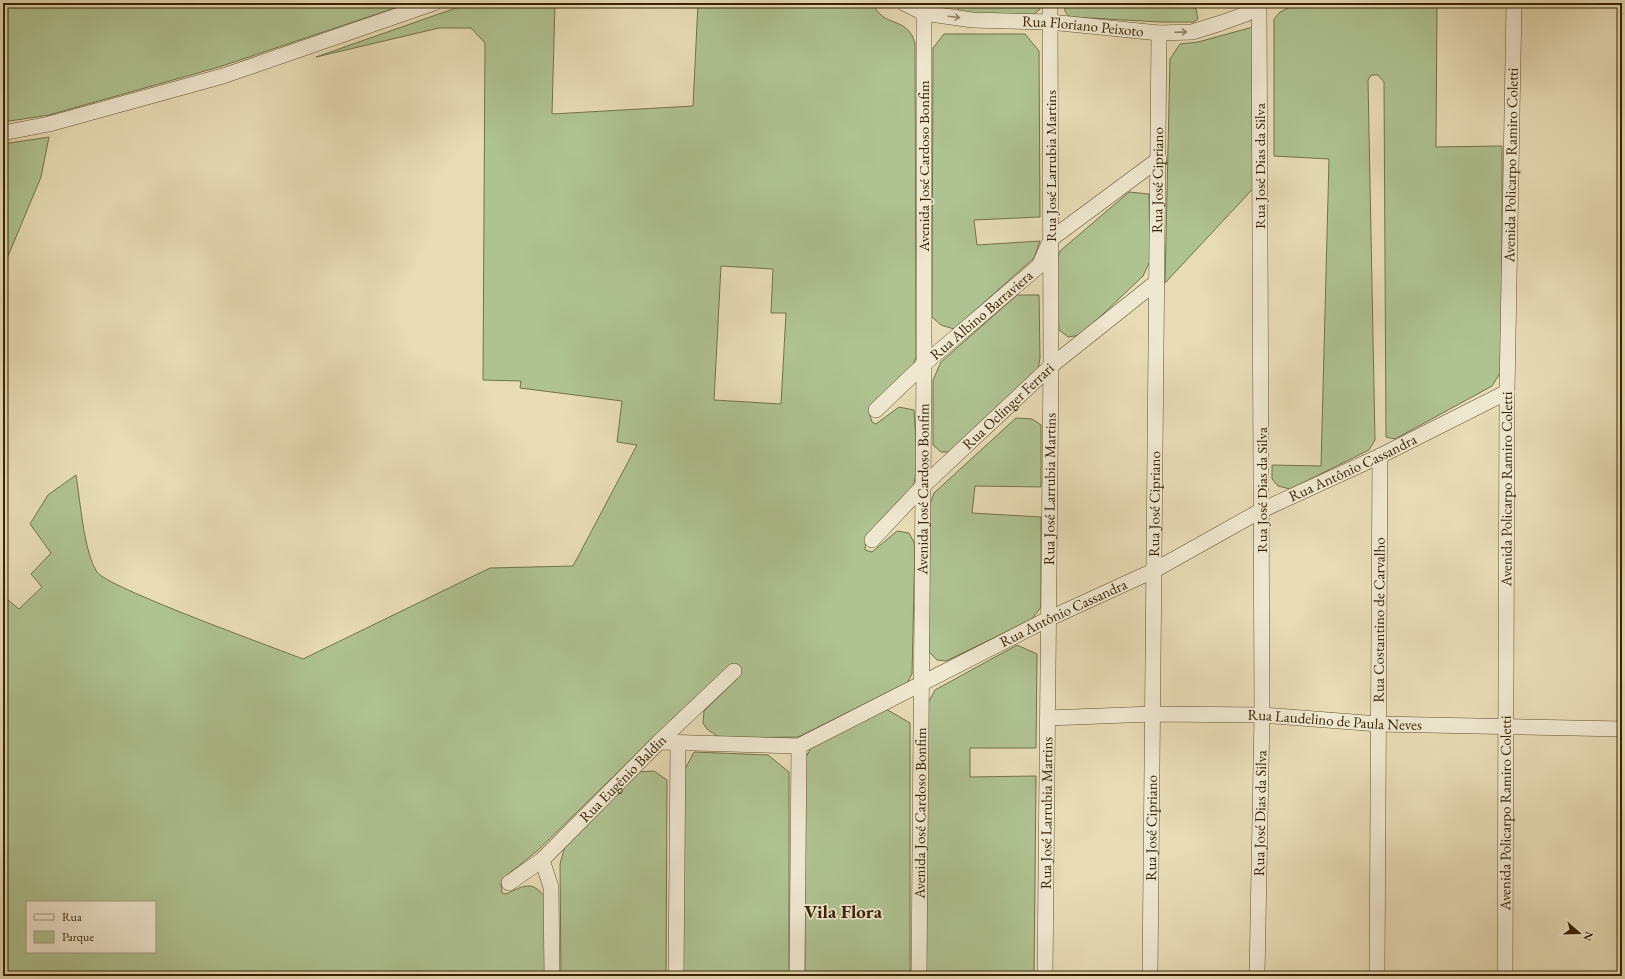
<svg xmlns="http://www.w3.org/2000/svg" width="1625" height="979" font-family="'EB Garamond',serif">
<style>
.green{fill:#afc292;stroke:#73724b;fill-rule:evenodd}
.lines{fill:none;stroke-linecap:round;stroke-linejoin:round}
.minor-casing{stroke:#635130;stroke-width:16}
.minor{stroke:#efe8d0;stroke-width:15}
.oneway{stroke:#93866a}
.labels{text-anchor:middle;stroke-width:3.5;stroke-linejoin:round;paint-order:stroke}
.street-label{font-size:15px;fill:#372304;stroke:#efe8d0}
.district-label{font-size:19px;font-weight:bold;fill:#372304;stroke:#efe8d0}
</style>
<rect width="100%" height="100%" fill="#e7dcb6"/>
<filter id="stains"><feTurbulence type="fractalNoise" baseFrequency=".005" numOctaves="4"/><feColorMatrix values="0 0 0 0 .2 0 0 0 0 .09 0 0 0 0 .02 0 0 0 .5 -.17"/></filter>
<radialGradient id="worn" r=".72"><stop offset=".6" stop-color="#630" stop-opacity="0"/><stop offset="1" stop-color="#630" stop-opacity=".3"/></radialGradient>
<path class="green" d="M3 3H410L219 67 49 115 3 122Z
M474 3H555L552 114 693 106 698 3H873C883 29 907 15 915 43L916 357 911 370 869 412 872 422 876 424 899 407 914 410C915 430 920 479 910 494 898 513 865 524 865 550L872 552 897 531 909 533 915 544 912 674 907 683 798 737 720 738 707 729 703 723 704 711 737 679 740 672 653 738 536 852 507 875 501 883 502 893 506 894C523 886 533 879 546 899V976H3V596L19 609 42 587 31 574 51 553 30 524 48 495 76 475C80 499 84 553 97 572 106 587 275 648 303 659L490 568 573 566 637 445 617 442 622 401 520 388 521 381 483 380 485 43 471 28H439L316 57 456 8ZM721 266 773 269 771 313H786L781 404 714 400ZM27 902H155V952H27Z
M959 3H1039L1040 9 1033 15 965 13 960 12 957 7Z
M1072 3 1158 4 1192 6 1196 9 1198 19 1194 22H1160L1071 17C1066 14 1064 12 1065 6Z
M1298 3H1437L1436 147 1502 146V370L1492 386 1395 439 1386 437 1384 82 1378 75H1371L1368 80 1375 440 1369 450 1290 489 1278 486 1272 479V465L1321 466 1329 159 1274 156V19L1280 12Z
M1253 27 1263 178 1165 283 1170 59 1180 44 1198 42Z
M944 34H1025L1039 51 1040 217 974 220 977 245 1040 241 1034 258 954 329 941 325 932 317 933 48Z
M49 137 41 177 3 268V144Z
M1129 192 1149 194 1150 261 1143 276 1081 335 1068 337 1059 330 1056 263 1060 251Z
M1017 295H1039L1040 358 1038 369 951 452H941L933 445V380L941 362Z
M1016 418 1032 419 1041 425V487L975 486 972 513 1041 517V607L1031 620 946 661 937 660 929 652 928 510 934 493Z
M1017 645 1037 654 1036 748H970V777L1036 776 1034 976H926L928 703 935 690Z
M886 709 910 723V976H805L804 761 811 748Z
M694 752 768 755 789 772V976H683L684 771Z
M654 771 667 780 666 976H561L560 864 565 846 637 772Z"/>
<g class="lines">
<g class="minor-casing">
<g id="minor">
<path id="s1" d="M904 3 924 13 972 20 1050 22 1159 33 1192 32 1221 23 1246 14 1258 3"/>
<path d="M3 133 49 124 223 76 434 3"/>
<path id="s2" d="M876 410 924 364 1039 266 1051 239 1159 159"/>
<path id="s3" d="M872 540 922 487 1051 366 1155 283"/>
<path id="s4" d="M1048 718 1153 714 1262 715 1379 724 1622 729"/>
<path id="s5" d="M659 742 799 746 1048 619 1153 571 1262 510 1380 456 1507 392"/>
<path d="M542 860 551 887 552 976"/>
<path id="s6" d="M509 883 542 860 659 742 734 671"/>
<path d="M676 976 678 744"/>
<path d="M797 976 799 746"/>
<path id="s7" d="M919 976 924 364V3"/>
<path id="s8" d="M1045 976 1051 366 1050 3"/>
<path id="s9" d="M1150 976 1159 33"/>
<path id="s10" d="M1257 976 1262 715 1259 3"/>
<path id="s11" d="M1377 976 1380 456"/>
<path id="s12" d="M1505 976 1507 392 1514 3"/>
</g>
</g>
<use href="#minor" class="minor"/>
</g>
<defs><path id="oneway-shaft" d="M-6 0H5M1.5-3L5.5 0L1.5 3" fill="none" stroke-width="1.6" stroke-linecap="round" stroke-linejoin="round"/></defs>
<g class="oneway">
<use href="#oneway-shaft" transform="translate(954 17) rotate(7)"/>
<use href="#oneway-shaft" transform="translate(1181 32) rotate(-2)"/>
</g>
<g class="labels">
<g class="street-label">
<text dy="5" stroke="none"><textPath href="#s1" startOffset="182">Rua Floriano Peixoto</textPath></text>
<text transform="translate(924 166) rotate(-90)" y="5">Avenida José Cardoso Bonfim</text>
<text transform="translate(1051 166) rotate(-90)" y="5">Rua José Larrubia Martins</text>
<text transform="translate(1260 166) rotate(-90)" y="5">Rua José Dias da Silva</text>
<text dy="5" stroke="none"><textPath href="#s12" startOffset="811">Avenida Policarpo Ramiro Coletti</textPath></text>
<text dy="5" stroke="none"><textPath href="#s9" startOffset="796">Rua José Cipriano</textPath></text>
<text dy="5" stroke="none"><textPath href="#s2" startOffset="142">Rua Albino Barraviera</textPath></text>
<text dy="5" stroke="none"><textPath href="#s3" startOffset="191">Rua Oclinger Ferrari</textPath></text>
<text dy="5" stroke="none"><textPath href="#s5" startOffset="760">Rua Antônio Cassandra</textPath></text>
<text dy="5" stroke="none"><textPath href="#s12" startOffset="487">Avenida Policarpo Ramiro Coletti</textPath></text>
<text dy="5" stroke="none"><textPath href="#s7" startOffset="487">Avenida José Cardoso Bonfim</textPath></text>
<text dy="5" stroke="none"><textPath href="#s8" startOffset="487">Rua José Larrubia Martins</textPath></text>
<text transform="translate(1262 490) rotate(-90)" y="5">Rua José Dias da Silva</text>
<text dy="5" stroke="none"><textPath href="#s9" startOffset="472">Rua José Cipriano</textPath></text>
<text dy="5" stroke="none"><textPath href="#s5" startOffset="436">Rua Antônio Cassandra</textPath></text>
<text dy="5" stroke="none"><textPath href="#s11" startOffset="356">Rua Costantino de Carvalho</textPath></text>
<text dy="5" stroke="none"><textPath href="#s4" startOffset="287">Rua Laudelino de Paula Neves</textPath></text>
<text dy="5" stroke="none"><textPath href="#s6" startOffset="155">Rua Eugênio Baldin</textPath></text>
<text dy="5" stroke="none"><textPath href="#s7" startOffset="163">Avenida José Cardoso Bonfim</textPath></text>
<text dy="5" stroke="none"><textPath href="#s8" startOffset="163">Rua José Larrubia Martins</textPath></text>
<text dy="5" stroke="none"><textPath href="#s10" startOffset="163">Rua José Dias da Silva</textPath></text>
<text dy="5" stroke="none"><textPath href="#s12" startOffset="163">Avenida Policarpo Ramiro Coletti</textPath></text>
<text dy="5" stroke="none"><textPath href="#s9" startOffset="148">Rua José Cipriano</textPath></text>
</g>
<g class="district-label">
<text x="843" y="918">Vila Flora</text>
</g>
</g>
<rect width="1625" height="979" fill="none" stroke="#e7dcb6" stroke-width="16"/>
<rect x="4" y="4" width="1617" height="971" fill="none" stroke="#372304" stroke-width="2"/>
<rect x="8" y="8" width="1609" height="963" fill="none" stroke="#372304"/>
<rect x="26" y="901" width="130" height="52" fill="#efe8d0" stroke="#a5997e"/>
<rect x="34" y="914" width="20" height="6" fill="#efe8d0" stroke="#a5997e"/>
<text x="62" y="921" font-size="12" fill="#372304">Rua</text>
<rect x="34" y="931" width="20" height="12" fill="#afc292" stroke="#a5997e"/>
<text x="62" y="941" font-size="12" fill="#372304">Parque</text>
<g transform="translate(1579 933) rotate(110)" stroke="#efe8d0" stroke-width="3" paint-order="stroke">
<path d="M0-3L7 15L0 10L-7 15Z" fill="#372304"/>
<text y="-6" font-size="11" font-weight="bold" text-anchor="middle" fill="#372304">N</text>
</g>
<rect width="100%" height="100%" filter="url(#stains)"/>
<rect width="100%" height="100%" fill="url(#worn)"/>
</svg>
